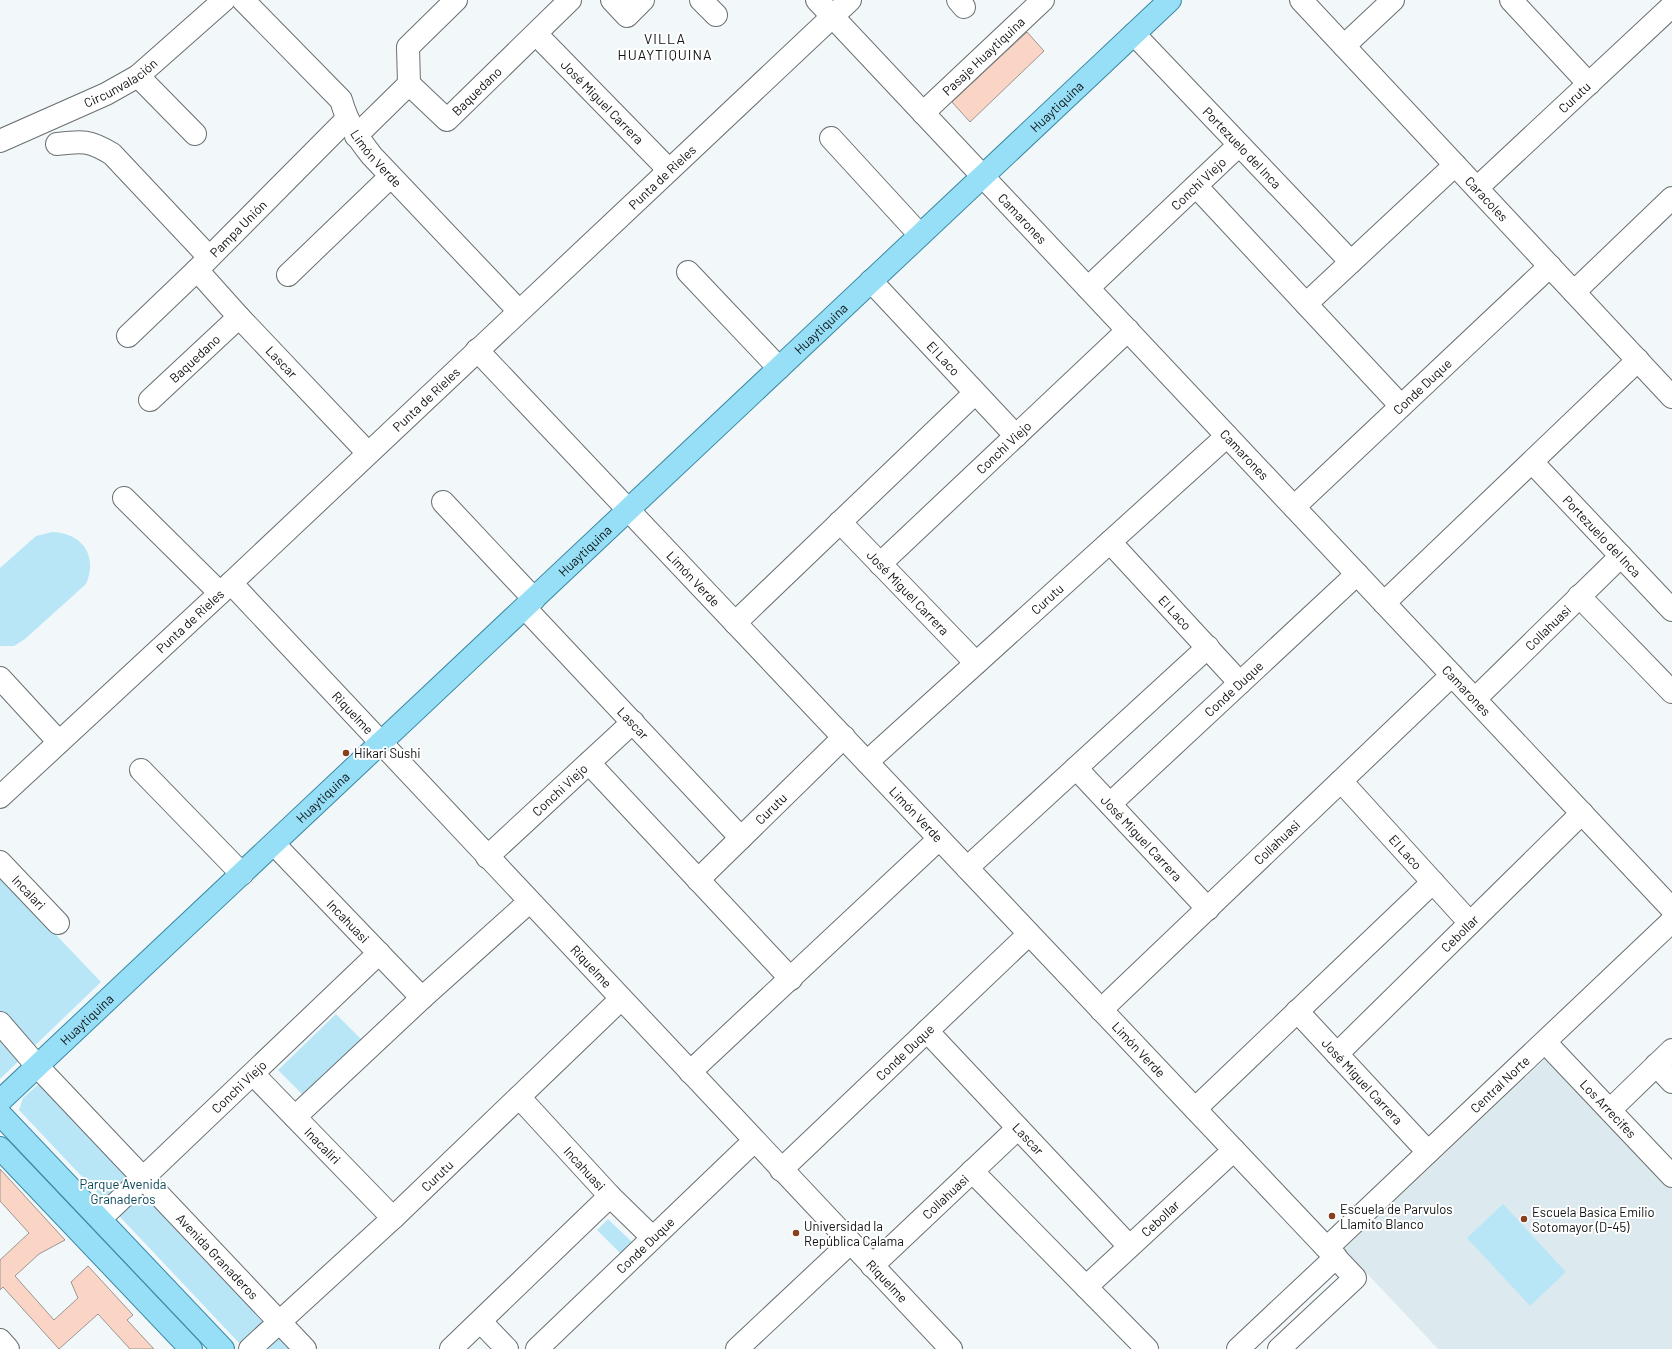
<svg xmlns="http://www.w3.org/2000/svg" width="1672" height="1349" font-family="Barlow,sans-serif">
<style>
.built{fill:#dceaef}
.green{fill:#b9e6f7}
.building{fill:#fad5c5;stroke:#9a9593}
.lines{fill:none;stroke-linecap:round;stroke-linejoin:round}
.minor-casing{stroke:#6a6f71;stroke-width:24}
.major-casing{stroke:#3b89a3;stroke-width:24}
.minor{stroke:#fff;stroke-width:22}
.major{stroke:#97dff7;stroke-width:22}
.poi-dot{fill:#873f1e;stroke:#fff;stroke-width:1.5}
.labels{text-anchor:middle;stroke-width:4;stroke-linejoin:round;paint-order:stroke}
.street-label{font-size:13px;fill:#0f1112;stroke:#fff}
.poi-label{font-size:13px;fill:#0f1112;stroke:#fff;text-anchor:start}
.park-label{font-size:13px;fill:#094859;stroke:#fff}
.neighbourhood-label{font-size:14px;letter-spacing:1px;fill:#0f1112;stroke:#fff}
</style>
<rect width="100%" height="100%" fill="#f2f8fa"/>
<path class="built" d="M1548 1056 1672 1189V1349H1438L1344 1249Z"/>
<path class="green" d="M52 532C83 533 98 556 86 584L25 639 14 646H0V568L36 536Z
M0 876 101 982 0 1079Z
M336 1014 363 1041 305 1097 278 1070Z
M43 1080 267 1315 252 1341 241 1345 19 1110 23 1098Z
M1503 1204 1566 1272 1530 1306 1467 1238Z
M608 1219 632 1242 621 1254 597 1230Z
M275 1334 299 1349H261Z"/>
<path class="building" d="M1027 32 1044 51 970 122 952 102Z
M0 1169 65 1240 39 1254 15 1276 54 1320 78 1298 71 1282 88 1266 133 1315 127 1320 154 1349H130L98 1314 59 1349 3 1287 0 1290V1260L29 1233 0 1201Z"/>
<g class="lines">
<g class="minor-casing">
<g id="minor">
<path id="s1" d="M243 0 341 100C348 124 357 137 372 156L519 311"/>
<path id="s2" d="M456 0 408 47 409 84 447 120 570 0"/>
<path d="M612 0 627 16 643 0"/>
<path d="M701 0 716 15"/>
<path id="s3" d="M817 0 1672 909"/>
<path d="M958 0 964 7"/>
<path id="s4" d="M1301 0 1672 397"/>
<path d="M1511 0 1589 84"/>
<path id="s5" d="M536 34 669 170"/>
<path id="s6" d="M1134 34 1351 262"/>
<path d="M1344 46 1393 0"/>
<path d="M138 76 195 134"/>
<path id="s7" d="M923 113 1043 0"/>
<path d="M356 136 409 84"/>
<path d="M831 138 920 235"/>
<path id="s8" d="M0 141 106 94 138 76 224 0"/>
<path d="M57 144C82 141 89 140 112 154L209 257"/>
<path d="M1196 186 1401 406"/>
<path id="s9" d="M1477 188 1672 6"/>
<path id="s10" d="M197 270 239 317 368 453"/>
<path d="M688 272 779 368"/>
<path d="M288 275 390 177"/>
<path id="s11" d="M871 281 1016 436"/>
<path id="s12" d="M1088 288 1239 145"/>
<path d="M1574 292 1672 198"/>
<path d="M1306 304 1455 165"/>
<path id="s13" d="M128 336 197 270 346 120"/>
<path id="s14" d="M477 350 1355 1278 1279 1349"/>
<path id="s15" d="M150 400 239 317"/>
<path id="s16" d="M1532 462 1672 610"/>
<path d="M124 498 220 593"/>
<path d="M443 502 534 599"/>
<path id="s17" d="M1294 507 1550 266"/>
<path id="s18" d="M840 522 976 663"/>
<path id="s19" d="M1110 542 1240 683"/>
<path id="s20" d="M880 564 1128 330"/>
<path id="s21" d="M231 583 951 1349"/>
<path d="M1579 596 1672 692"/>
<path d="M1384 603 1638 360"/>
<path id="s22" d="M525 608 741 838"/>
<path d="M735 623 975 393"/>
<path d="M0 678 59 742"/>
<path id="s23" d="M1475 699 1621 556"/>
<path id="s24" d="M867 762 1227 436"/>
<path d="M589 763 791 979"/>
<path id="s25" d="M1076 768 1208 909"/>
<path d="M141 770 242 874"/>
<path id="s26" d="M1341 781 1470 923"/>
<path id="s27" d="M0 797 231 583 850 0"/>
<path id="s28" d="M1110 804 1357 574"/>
<path id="s29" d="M274 844 422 998"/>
<path id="s30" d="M487 857 633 722"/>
<path id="s31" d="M0 862 58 923"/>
<path d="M967 868 1208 647"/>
<path id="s32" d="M698 880 844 737"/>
<path id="s33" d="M1101 1010 1452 675"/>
<path id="s34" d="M1297 1011 1428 1152"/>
<path id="s35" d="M0 1023 38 1067 305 1349"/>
<path id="s36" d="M927 1031 1129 1246"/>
<path id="s37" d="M1545 1042 1672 1176"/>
<path id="s38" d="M1337 1054 1582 813"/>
<path d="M1656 1065 1672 1082"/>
<path d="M690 1072 939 839"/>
<path id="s39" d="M253 1074 393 1218"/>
<path id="s40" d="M519 1097 610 1196 652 1237"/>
<path d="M1195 1109 1433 882"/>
<path d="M1610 1110 1672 1050"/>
<path d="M295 1117 422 998 529 902"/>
<path id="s41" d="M781 1170 1029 934"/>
<path d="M972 1171 1147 1349"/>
<path id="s42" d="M100 1219 379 953"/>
<path id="s43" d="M1327 1248 1672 921"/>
<path id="s44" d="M872 1266 1018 1128"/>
<path id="s45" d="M1086 1287 1234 1150"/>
<path d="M481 1322 507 1349"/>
<path d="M0 1340 8 1349"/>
<path id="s46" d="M250 1349 393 1218 621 999"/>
<path d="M451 1349 610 1196"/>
<path id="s47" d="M537 1349 754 1141"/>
<path d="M737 1349 850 1243"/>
<path d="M1238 1349 1336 1257"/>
</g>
</g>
<g class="major-casing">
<g id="major">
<path id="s48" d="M0 1101 1170 0"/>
<path d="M0 1114 223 1349"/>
<path d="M0 1148 191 1349"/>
</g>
</g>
<use href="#minor" class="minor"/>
<use href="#major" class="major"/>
</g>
<g class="poi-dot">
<circle cx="346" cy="753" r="4"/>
<circle cx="1332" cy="1216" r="4"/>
<circle cx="1524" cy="1219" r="4"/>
<circle cx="796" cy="1233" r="4"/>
</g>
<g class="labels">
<g class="street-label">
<text dy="5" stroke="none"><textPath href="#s7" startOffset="83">Pasaje Huaytiquina</textPath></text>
<text dy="5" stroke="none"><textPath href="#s8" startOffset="134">Circunvalación</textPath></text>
<text dy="5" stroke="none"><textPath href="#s2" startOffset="198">Baquedano</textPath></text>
<text dy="5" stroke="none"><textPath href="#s9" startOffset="133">Curutu</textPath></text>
<text dy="5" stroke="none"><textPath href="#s5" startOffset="95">José Miguel Carrera</textPath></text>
<text dy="5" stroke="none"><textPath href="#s48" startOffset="1451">Huaytiquina</textPath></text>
<text dy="5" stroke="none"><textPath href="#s6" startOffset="157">Portezuelo del Inca</textPath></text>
<text dy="5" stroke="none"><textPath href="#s1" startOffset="209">Limón Verde</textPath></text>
<text dy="5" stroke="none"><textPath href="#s27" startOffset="907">Punta de Rieles</textPath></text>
<text dy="5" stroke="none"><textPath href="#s12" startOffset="152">Conchi Viejo</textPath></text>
<text dy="5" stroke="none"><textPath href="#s4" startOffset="272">Caracoles</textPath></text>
<text dy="5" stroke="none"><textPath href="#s3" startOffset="300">Camarones</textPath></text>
<text dy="5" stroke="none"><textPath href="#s13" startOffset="154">Pampa Unión</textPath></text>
<text dy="5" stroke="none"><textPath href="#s48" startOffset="1127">Huaytiquina</textPath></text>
<text dy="5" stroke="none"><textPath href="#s15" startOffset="61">Baquedano</textPath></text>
<text dy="5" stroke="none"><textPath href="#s11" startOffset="106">El Laco</textPath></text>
<text dy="5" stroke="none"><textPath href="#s10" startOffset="125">Lascar</textPath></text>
<text dy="5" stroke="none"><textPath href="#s17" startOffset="176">Conde Duque</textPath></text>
<text dy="5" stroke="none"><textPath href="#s27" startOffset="583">Punta de Rieles</textPath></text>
<text dy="5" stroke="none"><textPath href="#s20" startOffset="170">Conchi Viejo</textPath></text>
<text dy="5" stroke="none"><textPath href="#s3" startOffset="624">Camarones</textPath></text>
<text dy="5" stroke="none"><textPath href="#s16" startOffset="102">Portezuelo del Inca</textPath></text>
<text dy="5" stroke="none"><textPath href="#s48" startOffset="803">Huaytiquina</textPath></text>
<text dy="5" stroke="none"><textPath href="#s14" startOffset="315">Limón Verde</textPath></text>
<text dy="5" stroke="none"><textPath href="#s18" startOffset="98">José Miguel Carrera</textPath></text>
<text dy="5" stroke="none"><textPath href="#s24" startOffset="243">Curutu</textPath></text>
<text dy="5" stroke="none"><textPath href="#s19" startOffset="96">El Laco</textPath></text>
<text dy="5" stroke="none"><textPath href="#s27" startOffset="259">Punta de Rieles</textPath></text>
<text dy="5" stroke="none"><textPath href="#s23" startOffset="102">Collahuasi</textPath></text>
<text dy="5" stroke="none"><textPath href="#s28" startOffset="169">Conde Duque</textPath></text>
<text dy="5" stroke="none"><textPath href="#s3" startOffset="948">Camarones</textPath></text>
<text dy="5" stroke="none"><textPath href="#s21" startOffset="178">Riquelme</textPath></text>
<text dy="5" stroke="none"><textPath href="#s22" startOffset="158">Lascar</textPath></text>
<text dy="5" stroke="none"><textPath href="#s30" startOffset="99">Conchi Viejo</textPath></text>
<text dy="5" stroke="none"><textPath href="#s48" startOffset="443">Huaytiquina</textPath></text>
<text dy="5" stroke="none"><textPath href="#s32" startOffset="102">Curutu</textPath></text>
<text dy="5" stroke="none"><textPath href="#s14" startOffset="639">Limón Verde</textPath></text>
<text dy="5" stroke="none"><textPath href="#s25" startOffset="96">José Miguel Carrera</textPath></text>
<text dy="5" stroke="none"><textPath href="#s33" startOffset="243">Collahuasi</textPath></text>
<text dy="5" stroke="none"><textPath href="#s26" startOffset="96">El Laco</textPath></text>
<text dy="5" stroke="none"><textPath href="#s31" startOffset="42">Incalari</textPath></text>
<text dy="5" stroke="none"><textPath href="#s29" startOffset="107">Incahuasi</textPath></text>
<text dy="5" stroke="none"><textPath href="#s38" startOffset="172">Cebollar</textPath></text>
<text dy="5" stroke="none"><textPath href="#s21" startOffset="526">Riquelme</textPath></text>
<text dy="5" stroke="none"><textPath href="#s48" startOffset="119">Huaytiquina</textPath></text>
<text dy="5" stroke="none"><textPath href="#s14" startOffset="963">Limón Verde</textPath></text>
<text dy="5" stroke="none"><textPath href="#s41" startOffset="171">Conde Duque</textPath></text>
<text dy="5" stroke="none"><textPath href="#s34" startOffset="96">José Miguel Carrera</textPath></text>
<text dy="5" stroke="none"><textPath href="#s43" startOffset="238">Central Norte</textPath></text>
<text dy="5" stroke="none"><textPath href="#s42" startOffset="192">Conchi Viejo</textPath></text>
<text dy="5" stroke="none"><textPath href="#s37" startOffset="92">Los Arrecifes</textPath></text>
<text dy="5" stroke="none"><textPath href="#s36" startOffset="148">Lascar</textPath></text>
<text dy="5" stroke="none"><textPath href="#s39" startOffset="100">Inacaliri</textPath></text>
<text dy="5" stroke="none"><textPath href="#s40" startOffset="97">Incahuasi</textPath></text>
<text dy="5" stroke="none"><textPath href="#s46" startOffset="255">Curutu</textPath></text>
<text dy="5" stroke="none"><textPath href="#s44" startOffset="101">Collahuasi</textPath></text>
<text dy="5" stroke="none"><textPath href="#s45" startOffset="101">Cebollar</textPath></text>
<text dy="5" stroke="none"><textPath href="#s47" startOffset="150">Conde Duque</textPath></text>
<text dy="5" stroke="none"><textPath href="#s35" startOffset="319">Avenida Granaderos</textPath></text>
<text dy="5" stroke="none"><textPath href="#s21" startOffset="958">Riquelme</textPath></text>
</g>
<g class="poi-label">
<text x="354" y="758">Hikari Sushi</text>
<text x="1340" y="1214">Escuela de Parvulos<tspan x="1340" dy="15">Llamito Blanco</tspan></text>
<text x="1532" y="1217">Escuela Basica Emilio<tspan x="1532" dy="15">Sotomayor (D-45)</tspan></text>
<text x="804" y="1231">Universidad la<tspan x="804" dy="15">República Calama</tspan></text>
</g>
<g class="park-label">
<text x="123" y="1189">Parque Avenida<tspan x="123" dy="15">Granaderos</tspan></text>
</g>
<g class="neighbourhood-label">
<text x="665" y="44">VILLA<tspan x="665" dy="16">HUAYTIQUINA</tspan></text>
</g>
</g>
</svg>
